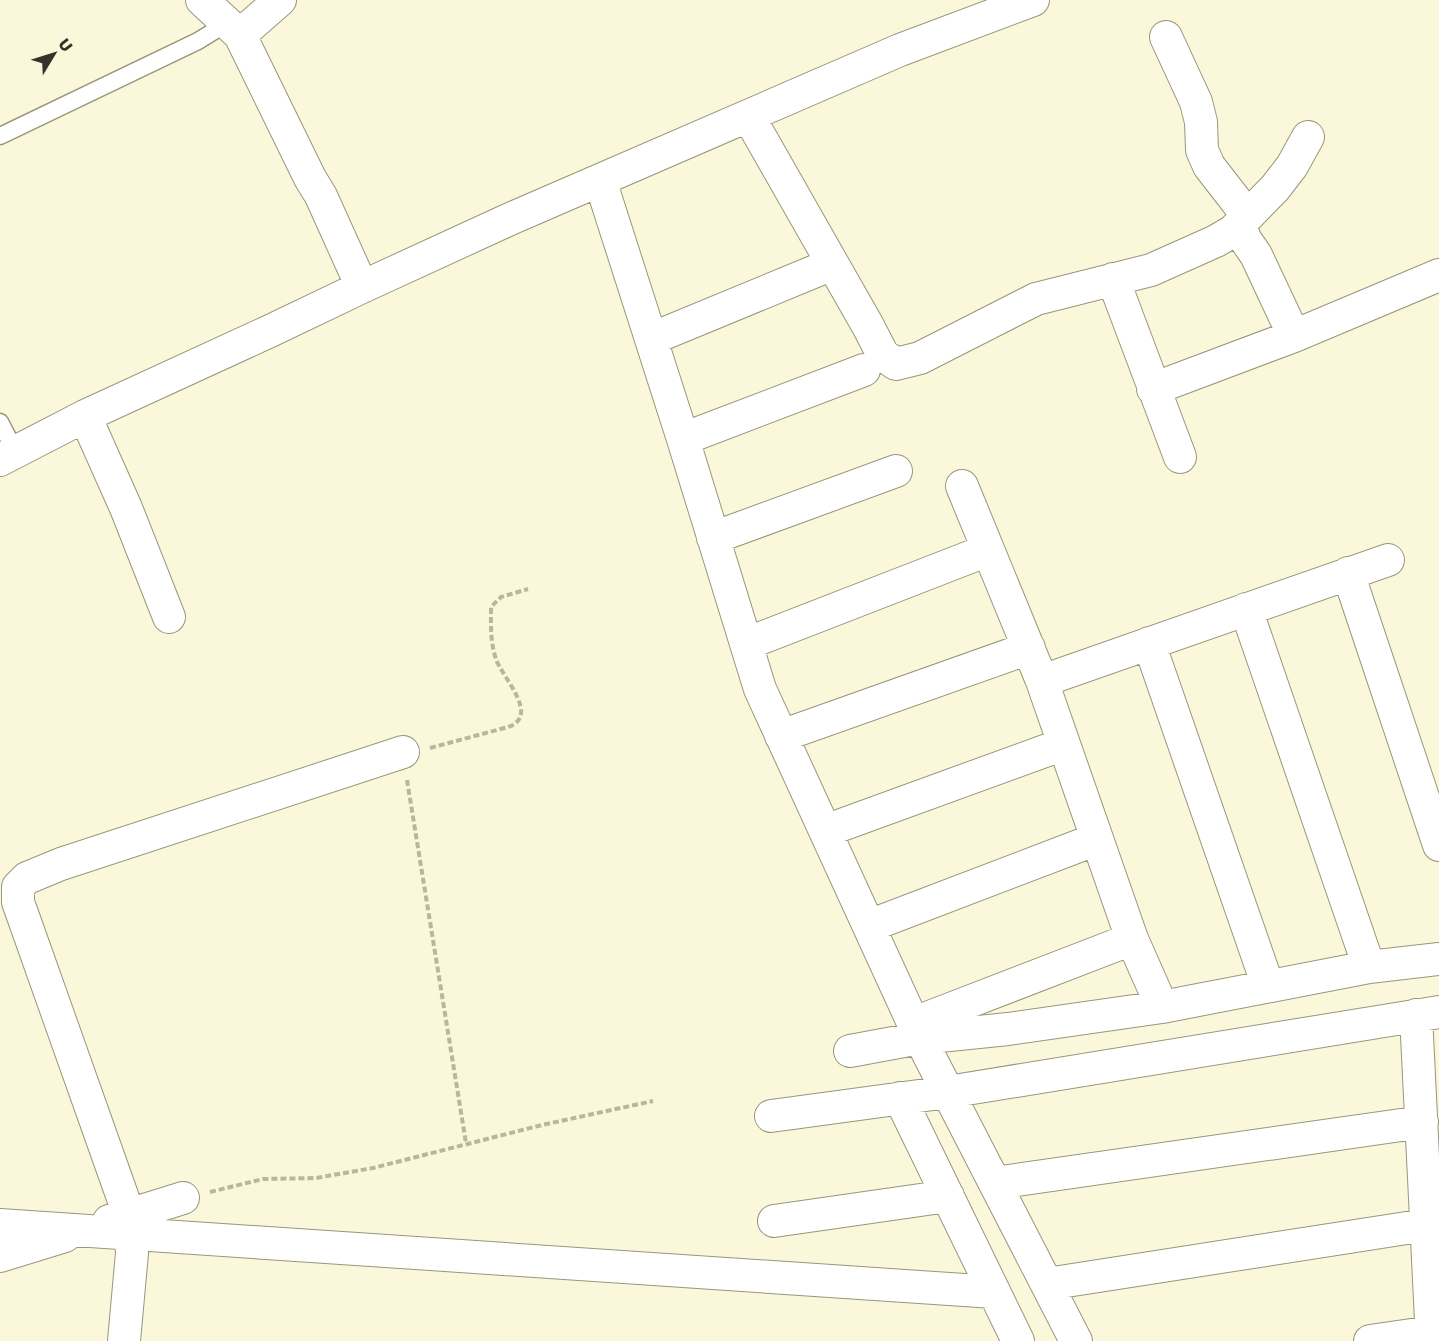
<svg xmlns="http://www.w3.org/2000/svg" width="1439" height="1341" font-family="Rubik,sans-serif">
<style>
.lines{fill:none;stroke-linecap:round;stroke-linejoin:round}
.service-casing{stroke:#99967b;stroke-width:19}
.minor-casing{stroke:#99967b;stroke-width:34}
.path{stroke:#b8b69f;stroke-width:4;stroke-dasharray:6 3;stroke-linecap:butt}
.service{stroke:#fff;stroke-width:16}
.minor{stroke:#fff;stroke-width:32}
</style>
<rect width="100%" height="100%" fill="#faf7da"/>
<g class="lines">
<g class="service-casing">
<path id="service" d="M0 136 198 41 227 23
M0 422 16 453"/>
</g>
<g class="minor-casing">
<path id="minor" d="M202 0 240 35 310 178 321 196 362 287
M240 35 280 0
M1166 37 1196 102 1201 122 1202 150 1209 166 1247 215
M749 117 868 326 883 355 896 364 920 358 1036 299 1151 270 1216 241 1233 231 1275 188 1292 166 1308 137
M600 180 683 439 760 689 920 1038 1076 1341
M1240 224 1245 239 1256 255 1294 336 1439 275
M1113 279 1180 457
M651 339 818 270
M1153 389 1294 336
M85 416 126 508 169 617
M683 439 864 370
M0 460 85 416 270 331 362 287 510 219 900 50 1033 0
M962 486 1042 681 1132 939 1162 1007
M713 538 896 471
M1348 573 1439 845
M1246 609 1369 967
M1149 643 1268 986
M746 644 988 550
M1042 681 1388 560
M781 736 1029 648
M825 831 1064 744
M869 926 1097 839
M1416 1015 1432 1341
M914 1023 1132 939
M850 1051 920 1038 1008 1029 1162 1007 1369 967 1439 959
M900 1098 1018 1341
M771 1116 948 1092 1439 1012
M995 1183 1422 1122
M109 1221 183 1198
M774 1221 948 1196
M0 1225 994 1292
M0 1256 65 1236
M1047 1284 1426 1225
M124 1341 132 1253 129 1215 18 902V887L27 878 61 864 403 752
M1370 1341 1432 1332"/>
</g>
<path class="path" d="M430 748 508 727C541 716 502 677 496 659 490 641 491 625 491 607L501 597 528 589
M407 780 466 1143
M210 1192 263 1179 316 1178 373 1168 542 1125 653 1101"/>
<use href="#service" class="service"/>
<use href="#minor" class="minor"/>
</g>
<g transform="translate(54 54) rotate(52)" stroke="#faf7da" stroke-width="4.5" paint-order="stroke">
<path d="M0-4.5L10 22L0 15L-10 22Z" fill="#353428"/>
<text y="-9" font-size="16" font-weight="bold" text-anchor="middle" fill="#353428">U</text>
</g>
</svg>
